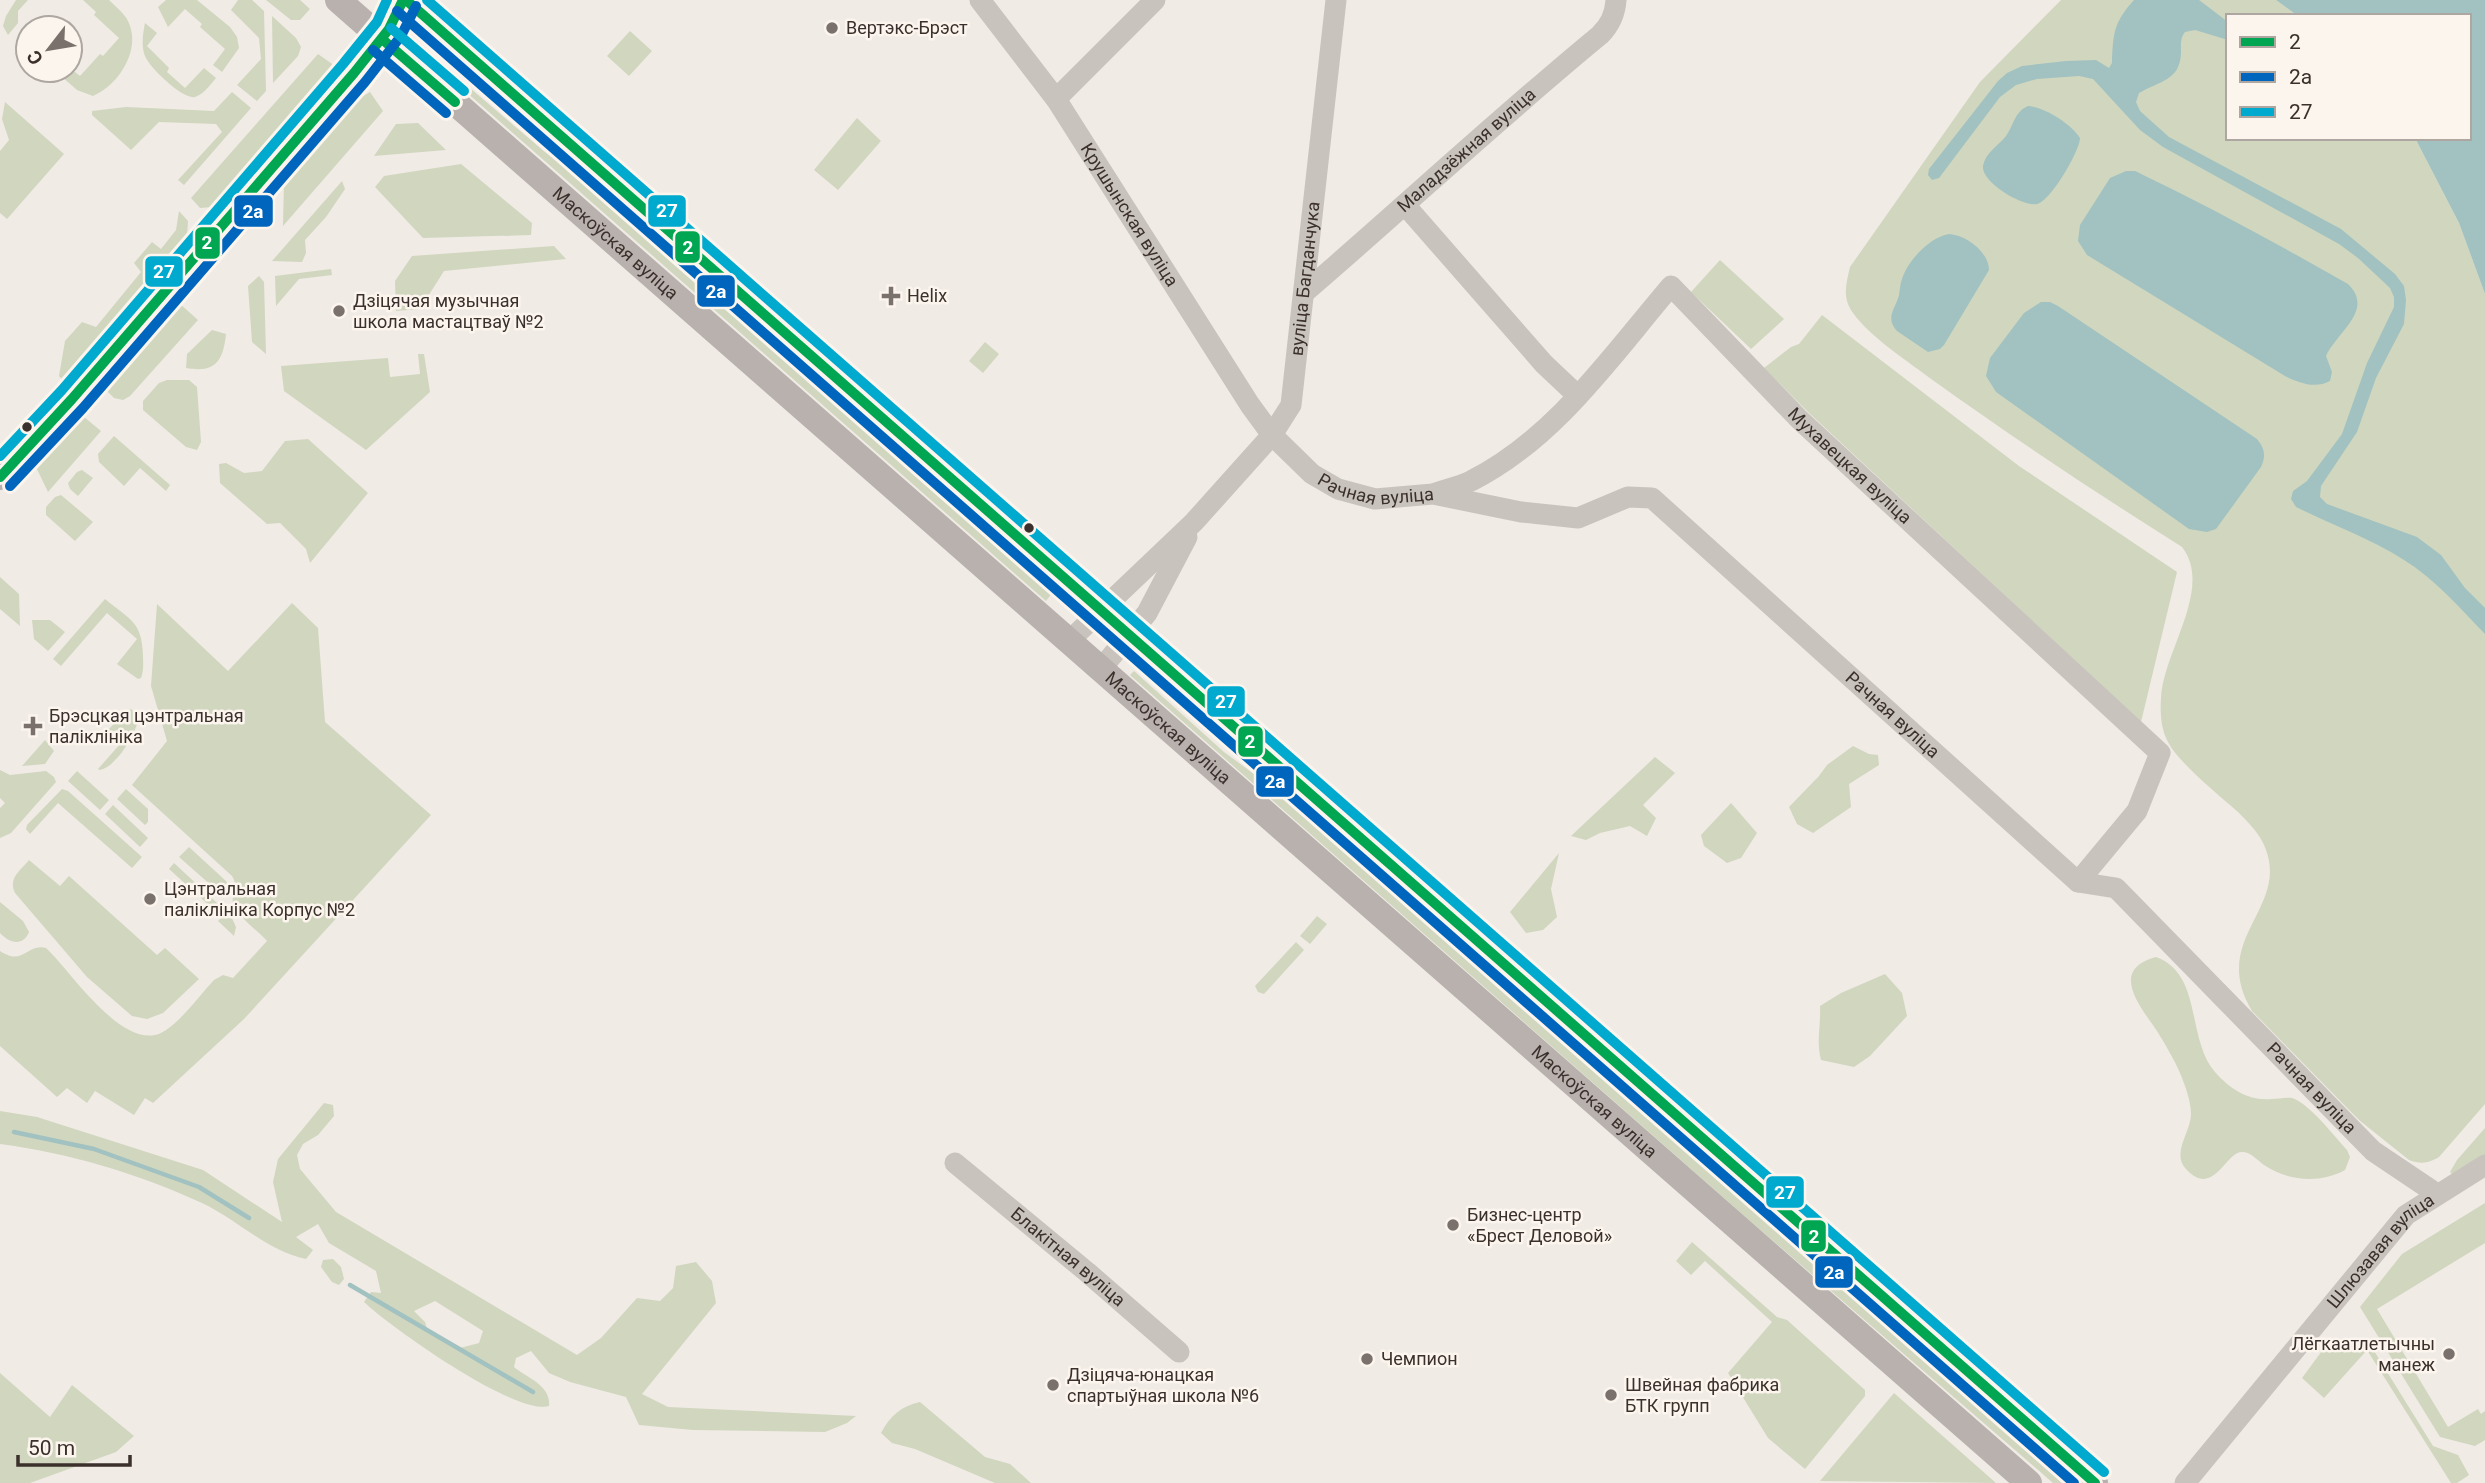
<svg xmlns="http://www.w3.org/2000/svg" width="2485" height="1483" font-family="Roboto,sans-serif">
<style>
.green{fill:#d1d6bf;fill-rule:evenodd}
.water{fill:#a1c2c1}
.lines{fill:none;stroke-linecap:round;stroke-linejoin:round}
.stream{stroke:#a1c2c1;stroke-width:4.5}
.minor{stroke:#c9c3be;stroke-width:21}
.major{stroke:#b8b1ad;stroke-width:26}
.bus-1-casing{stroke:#fbf5ee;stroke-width:16}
.bus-2-casing{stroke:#fbf5ee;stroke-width:16}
.bus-3-casing{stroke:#fbf5ee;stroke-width:16}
.bus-1{stroke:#00a651;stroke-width:10}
.bus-2{stroke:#0065bd;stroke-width:10}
.bus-3{stroke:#00a9ce;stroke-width:10}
.poi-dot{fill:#7a716c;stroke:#fbf5ee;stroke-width:2.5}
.bus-dot{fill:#3b302b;stroke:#fbf5ee;stroke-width:2.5}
.labels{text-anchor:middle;stroke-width:5;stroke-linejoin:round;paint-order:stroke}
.poi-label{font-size:18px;fill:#3b302b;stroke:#fbf5ee;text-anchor:start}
.street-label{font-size:18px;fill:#3b302b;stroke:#fbf5ee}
.line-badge{stroke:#fbf5ee;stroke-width:2.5}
.badge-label{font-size:19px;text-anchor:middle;font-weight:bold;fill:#fff}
</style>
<rect width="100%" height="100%" fill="#f0ebe5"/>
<path class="green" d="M16 0H28L18 11V23L8 35 3 26 6 16Z
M83 0H109C115 6 124 13 128 21 142 49 119 85 93 96L77 90 54 70 70 68 80 76 100 54 103 56 119 38 94 15 96 12Z
M166 0H197L230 27 237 37 239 48 222 72 213 65 225 49 200 27 202 24 185 9 168 27 158 7Z
M238 0H252L264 11 266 91 257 101 237 85 261 59 259 38 231 10Z
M266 0H300L310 9 300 20H291Z
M2061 0H2276L2298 16H2228V138H2415L2459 223 2485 294V1104L2439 1157C2427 1164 2421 1164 2409 1160L2359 1120 2252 1011C2209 940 2288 909 2266 850 2261 835 2249 823 2238 812 2218 794 2178 763 2167 740 2161 728 2160 712 2161 698 2163 652 2214 588 2182 547 2098 494 2015 439 1934 381 1909 362 1871 338 1853 313 1842 298 1846 284 1850 267L1980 82Z
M272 16 296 38 301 47 298 56 273 83Z
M145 23 157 33 147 46 169 68 167 72 185 88 204 68 216 78C210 85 204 94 195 97 183 100 149 67 145 56 141 46 143 33 145 23Z
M630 31 652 51 629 76 607 56Z
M318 54 335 66 334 73 213 207 200 208 191 198Z
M443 65 545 152 579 176 1053 592 1046 601 440 69Z
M232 92 251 108 184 185 178 180 222 132 216 124 159 122 131 150 92 115V111L126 107 214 111Z
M370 92 383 111 283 226 284 181 358 99Z
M5 102 64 154 7 219 0 213V151L9 140 2 119Z
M857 118 881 141 838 190 814 170Z
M418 123 446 150 374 156 396 124Z
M461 164 532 223 531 235 423 238 375 187 384 176Z
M342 181 345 189 326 217 305 240 306 253 302 262 272 261Z
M179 211 188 221 187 237 66 384 59 376 65 341 82 322 96 327 141 272 134 263 152 242 161 249 176 230Z
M554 246 566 259 444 271 420 309 396 311 395 281 412 256Z
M1720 260 1784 319 1751 349 1691 292Z
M331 269 332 275 299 279 276 306 275 276Z
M259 276 264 282 266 354 252 342 248 286Z
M179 303 198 320 130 396 123 400 114 398 105 389C104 375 120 360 133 356Z
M1822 315 2019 466 2177 572 2141 722 1808 412 1764 368 1791 347 1799 344Z
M212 330 226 334C223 362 215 373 186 368L187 354Z
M985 342 999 354 983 373 969 361Z
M418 354H424L430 392 366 450 284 391 281 366 388 358 390 377 420 374Z
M167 380H189L197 387 201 442 197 450 186 447 143 410V401L159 383Z
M78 412 101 431 48 492 35 465Z
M114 436 170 485 166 491 140 468 124 486 99 462 98 454Z
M308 439 368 493 310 563 306 549 280 523 267 524 220 483 219 464 226 463 244 473 262 471 285 441Z
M82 470 93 478 78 496 70 489 68 483 77 472Z
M61 495 93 522 75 541 46 515V507L55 497Z
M0 577 19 594 20 626 0 609Z
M105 599C130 620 142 621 143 656 143 663 144 670 141 678L138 679 117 664 137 639 107 613 61 666 53 659Z
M292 603 318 628 325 722 431 815 244 1019 153 1103 145 1098 134 1115 95 1091 87 1103 67 1088 57 1097 0 1046V951C24 967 26 943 46 948 70 970 122 1051 161 1033 179 1024 200 995 214 980L223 975 233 978 267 941C259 932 235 914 233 903 231 892 239 887 232 876L132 785 167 741 151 686 157 604 228 671Z
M32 620H50L65 632 48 651 34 639Z
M1134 671 1224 752 1303 810 2073 1483H2053L1749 1220 1130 675Z
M131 709 139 717C136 734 116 767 100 770L98 769 121 743 108 730 125 712Z
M45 740 54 751 45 764 22 766Z
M1853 746 1869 754 1878 755 1879 765 1849 784 1851 807 1813 833 1797 824 1789 807 1819 776 1827 765Z
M1655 757 1675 773 1643 805 1656 818 1647 836 1630 826 1600 833 1586 840 1571 836Z
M0 770 10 775 46 771 54 777 56 782 11 833 0 838V808L5 803 0 798Z
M77 771 109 800 100 810 68 781Z
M62 789 68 791 142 857 132 868 58 803 30 834 26 829 27 825Z
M126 789 148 809V822L145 825 117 799Z
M1731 803 1757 833 1741 858 1727 863 1704 846 1701 835Z
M113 805 148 838 140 847 105 814Z
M189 847 227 882 228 887 221 894 179 857Z
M1559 853 1551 889 1557 917 1543 930 1526 933 1510 912Z
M29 860 60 886 69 876 157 955 165 948 199 979 163 1013 147 1019 132 1016 87 977 15 893C8 878 20 871 29 860Z
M174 863 231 916 236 927 234 936 218 921 222 917 169 869Z
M0 902 23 921 29 932C23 947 9 943 0 933Z
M1317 916 1327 924 1310 944 1300 936Z
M1296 942 1304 950 1264 994 1258 992 1255 986Z
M2156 957C2203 974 2186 1039 2215 1072 2230 1089 2248 1101 2271 1099 2278 1099 2285 1097 2292 1098 2309 1103 2335 1137 2347 1150L2350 1157 2345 1170C2319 1184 2288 1181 2264 1165 2257 1160 2251 1152 2242 1152 2226 1151 2213 1199 2186 1169 2171 1153 2191 1132 2191 1114 2191 1101 2185 1085 2180 1073 2174 1059 2165 1044 2157 1031 2141 1007 2108 970 2156 957Z
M1885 974 1902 993 1907 1016 1870 1056 1854 1067 1821 1060C1816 1041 1821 1026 1820 1006L1841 993Z
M324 1103 333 1105 334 1116 318 1135 303 1144 297 1155 300 1169 336 1212 577 1355 601 1338 637 1298 660 1301 673 1288 676 1266 696 1262 712 1281 716 1303 642 1394 668 1407 856 1416 847 1423 825 1432 693 1430 639 1425 626 1397 570 1382 549 1373 531 1351 516 1358 514 1367C527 1378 551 1385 549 1406 516 1416 390 1327 364 1302L371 1292 381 1293 376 1271 329 1243 318 1224 296 1237 313 1250 306 1259C267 1251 238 1220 202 1203 139 1174 69 1153 0 1144V1111L37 1117 203 1170 282 1222 273 1182 278 1159ZM435 1301 483 1331 479 1343 460 1348 428 1332 425 1322 414 1311Z
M2485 1128V1155L2453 1175 2450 1172 2457 1160Z
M2485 1203V1243L2377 1309 2448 1427 2478 1409 2481 1414 2485 1411V1440L2475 1446 2440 1437 2360 1307 2402 1254Z
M1692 1242 1777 1317 1787 1320 1865 1390V1396L1805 1469 1768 1438 1728 1373 1772 1322 1705 1261 1691 1275 1676 1261Z
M333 1259 341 1267 344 1279 339 1285 332 1282 321 1267 323 1260Z
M2338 1339 2371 1346 2433 1446 2458 1455 2469 1475 2457 1483H2451L2367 1350 2324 1398 2302 1378 2330 1340Z
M0 1373 50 1417 72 1385 134 1436 116 1452 30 1483H0Z
M1894 1393 1996 1483 1820 1481Z
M920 1402 985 1457 1010 1464 1031 1483H995L915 1449 892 1443 881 1433C890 1416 901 1406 920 1402Z"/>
<path class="water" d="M2134 0H2199L2228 22V40L2195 30 2185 32C2180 38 2181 45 2181 53 2180 81 2159 81 2139 93L2136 102 2140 111 2169 137 2341 229 2395 274 2404 286 2406 300 2404 324 2376 378 2357 432 2321 486 2320 497 2327 504 2417 537 2441 555 2465 588 2485 608V634C2460 608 2435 579 2404 560 2370 538 2332 525 2296 507L2291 499 2293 491 2307 481 2342 434 2367 363 2394 307V297L2390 288 2358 258 2339 244 2163 147 2140 130 2093 79 2079 76 2037 79 2016 85 2000 97 1939 178 1932 180 1928 175 1929 169 1998 81 2007 73 2022 66 2066 61 2096 60 2109 68 2112 63C2113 33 2114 22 2134 0Z
M2276 0H2485V294L2459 223 2415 138H2469V16H2298Z
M2028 106C2045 107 2071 124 2080 138 2080 151 2050 202 2037 204 2023 207 1981 182 1983 166 1985 153 1998 146 2006 136 2014 125 2014 112 2028 106Z
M2126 171H2135C2208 206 2278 244 2348 284 2375 310 2337 332 2326 356L2332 372 2330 381C2315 389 2299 383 2285 376L2087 255 2078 241 2080 225 2110 178Z
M1949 234C1966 235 1989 252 1989 270L1944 345 1940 349 1928 352 1897 331C1885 317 1895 310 1899 295 1900 290 1900 284 1902 279 1908 260 1930 237 1949 234Z
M2041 302H2050L2058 306 2257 439C2265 449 2266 456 2261 467L2216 529 2207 532 2189 529 1996 392 1986 376 1990 358 2024 313Z"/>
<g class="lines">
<path class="stream" d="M14 1132 94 1149 199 1187 249 1218
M350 1285 533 1392"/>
<g class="minor">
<path id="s1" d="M980 0 1056 99 1250 405 1272 435 1312 474 1338 489 1375 499 1433 494 1521 512 1578 518 1628 497 1652 498 2078 882 2116 888 2373 1151 2437 1194"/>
<path d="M1056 99 1155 0"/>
<path d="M1405 205 1544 364 1578 396"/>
<path id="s2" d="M1305 292C1404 207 1499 118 1600 35 1610 25 1615 15 1616 0"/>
<path id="s3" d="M1436 493C1448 489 1460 486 1471 481 1555 439 1612 355 1671 286L1799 419 2160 753 2137 811 2078 882"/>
<path id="s4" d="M1069 641 1194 522 1272 435 1291 405 1336 0"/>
<path d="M1101 669 1147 613 1187 537"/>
<path id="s5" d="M955 1163 1087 1272 1179 1352"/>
<path id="s6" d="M2185 1483 2406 1215 2485 1165"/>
</g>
<g class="major">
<path id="s7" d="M338 0 2029 1483"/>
<path d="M406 0 2095 1483"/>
<path d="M0 477 72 399 354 73 389 29 403 0"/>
</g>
<g class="bus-1-casing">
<path id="bus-1" d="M406 0 2095 1483
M382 39 455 102
M0 477 72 399 354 73 389 29 403 0"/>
</g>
<g class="bus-2-casing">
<path id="bus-2" d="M397 11 2074 1483
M373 50 446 113
M10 486 83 408 365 82 401 36 416 6"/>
</g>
<g class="bus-3-casing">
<path id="bus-3" d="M427 0 2104 1472
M391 28 464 91
M0 456 62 390 343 64 377 22 387 0"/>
</g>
<use href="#bus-1" class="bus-1"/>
<use href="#bus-2" class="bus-2"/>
<use href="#bus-3" class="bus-3"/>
</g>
<g class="poi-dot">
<circle cx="832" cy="28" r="7"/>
<path d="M887.5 285.5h7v7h7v7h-7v7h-7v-7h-7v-7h7z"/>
<circle cx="339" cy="311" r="7"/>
<path d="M29.5 715.5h7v7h7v7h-7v7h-7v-7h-7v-7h7z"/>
<circle cx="150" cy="899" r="7"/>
<circle cx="1453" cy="1225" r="7"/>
<circle cx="2449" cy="1354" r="7"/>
<circle cx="1367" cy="1359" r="7"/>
<circle cx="1053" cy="1385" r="7"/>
<circle cx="1611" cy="1395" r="7"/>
</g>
<g class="bus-dot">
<circle cx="27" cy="427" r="6"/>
<circle cx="1029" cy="528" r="6"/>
</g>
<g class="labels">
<g class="poi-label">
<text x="846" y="34">Вертэкс-Брэст</text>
<text x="907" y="302">Helix</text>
<text x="353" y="307">Дзіцячая музычная<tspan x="353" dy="21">школа мастацтваў №2</tspan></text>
<text x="49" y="722">Брэсцкая цэнтральная<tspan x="49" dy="21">паліклініка</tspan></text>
<text x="164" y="895">Цэнтральная<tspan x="164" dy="21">паліклініка Корпус №2</tspan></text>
<text x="1467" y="1221">Бизнес-центр<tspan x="1467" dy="21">«Брест Деловой»</tspan></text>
<text x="2435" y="1350" text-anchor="end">Лёгкаатлетычны<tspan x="2435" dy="21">манеж</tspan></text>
<text x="1381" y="1365">Чемпион</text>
<text x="1067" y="1381">Дзіцяча-юнацкая<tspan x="1067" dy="21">спартыўная школа №6</tspan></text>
<text x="1625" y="1391">Швейная фабрика<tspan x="1625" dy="21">БТК групп</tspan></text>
</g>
<g class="street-label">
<text dy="6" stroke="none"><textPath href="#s2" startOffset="215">Маладзёжная вуліца</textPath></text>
<text dy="6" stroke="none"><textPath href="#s1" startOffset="262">Крушынская вуліца</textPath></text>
<text dy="6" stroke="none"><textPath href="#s7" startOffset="369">Маскоўская вуліца</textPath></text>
<text dy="6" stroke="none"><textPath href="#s4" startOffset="452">вуліца Багданчука</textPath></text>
<text dy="6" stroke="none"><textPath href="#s3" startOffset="572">Мухавецкая вуліца</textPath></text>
<text dy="6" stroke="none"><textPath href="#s1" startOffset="648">Рачная вуліца</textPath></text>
<text dy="6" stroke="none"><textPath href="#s1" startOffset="1256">Рачная вуліца</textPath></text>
<text dy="6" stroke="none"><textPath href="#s7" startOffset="1104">Маскоўская вуліца</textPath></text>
<text dy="6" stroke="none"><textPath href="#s1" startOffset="1824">Рачная вуліца</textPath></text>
<text dy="6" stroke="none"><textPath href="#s7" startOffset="1671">Маскоўская вуліца</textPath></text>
<text dy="6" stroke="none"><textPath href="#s6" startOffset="304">Шлюзавая вуліца</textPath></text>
<text dy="6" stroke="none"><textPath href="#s5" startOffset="147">Блакітная вуліца</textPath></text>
</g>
</g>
<g class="line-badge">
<rect x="647" y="194" width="40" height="34" rx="7" fill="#00a9ce"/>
<rect x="233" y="194" width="41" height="34" rx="7" fill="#0065bd"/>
<rect x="194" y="226" width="27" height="34" rx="7" fill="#00a651"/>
<rect x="674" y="230" width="27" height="34" rx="7" fill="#00a651"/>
<rect x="144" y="255" width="40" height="33" rx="7" fill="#00a9ce"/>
<rect x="696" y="274" width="40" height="34" rx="7" fill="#0065bd"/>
<rect x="1206" y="685" width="40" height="33" rx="7" fill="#00a9ce"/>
<rect x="1237" y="725" width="27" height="33" rx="7" fill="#00a651"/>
<rect x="1255" y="765" width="40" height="33" rx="7" fill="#0065bd"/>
<rect x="1765" y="1175" width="40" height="34" rx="7" fill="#00a9ce"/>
<rect x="1800" y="1219" width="27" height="34" rx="7" fill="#00a651"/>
<rect x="1814" y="1255" width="40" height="34" rx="7" fill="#0065bd"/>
</g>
<g class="badge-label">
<text x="667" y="217">27</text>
<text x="253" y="218">2а</text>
<text x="207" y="249">2</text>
<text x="688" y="254">2</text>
<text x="164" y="278">27</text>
<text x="716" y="298">2а</text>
<text x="1226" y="708">27</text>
<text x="1250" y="748">2</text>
<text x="1275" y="788">2а</text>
<text x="1785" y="1199">27</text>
<text x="1814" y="1243">2</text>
<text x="1834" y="1279">2а</text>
</g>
<rect x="2226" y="14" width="245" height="126" fill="#fbf5ee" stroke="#aea6a0" stroke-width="2"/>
<rect x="2240" y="37" width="35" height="10" fill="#00a651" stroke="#aea6a0" stroke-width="2"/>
<text x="2289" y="49" font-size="21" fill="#3b302b">2</text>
<rect x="2240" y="72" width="35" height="10" fill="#0065bd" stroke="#aea6a0" stroke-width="2"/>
<text x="2289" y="84" font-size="21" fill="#3b302b">2а</text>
<rect x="2240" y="107" width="35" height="10" fill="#00a9ce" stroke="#aea6a0" stroke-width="2"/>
<text x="2289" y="119" font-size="21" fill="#3b302b">27</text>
<g transform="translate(49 49) rotate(239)"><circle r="33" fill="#fbf5ee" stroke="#aea6a0" stroke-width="2"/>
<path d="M0-5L12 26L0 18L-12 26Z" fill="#7a716c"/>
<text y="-10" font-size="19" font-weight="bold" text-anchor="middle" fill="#3b302b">С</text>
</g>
<path d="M18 1455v10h112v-10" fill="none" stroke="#3b302b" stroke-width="3.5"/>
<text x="28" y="1455" font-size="21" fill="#3b302b" stroke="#fbf5ee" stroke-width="5" paint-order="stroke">50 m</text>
</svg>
